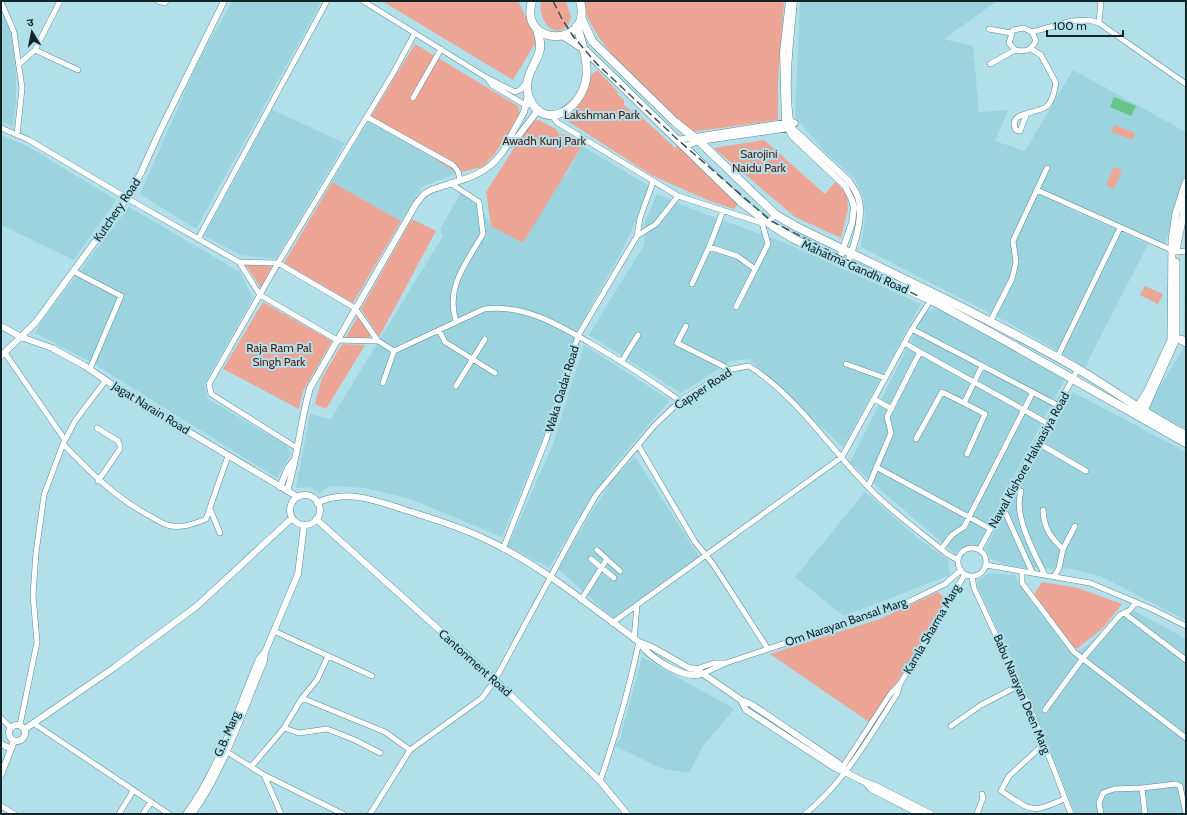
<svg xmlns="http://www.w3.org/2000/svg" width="1187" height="815" font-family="Cabin,'Noto Sans Devanagari',sans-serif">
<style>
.built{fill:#9bd3df}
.green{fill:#eda696}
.water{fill:#67c586}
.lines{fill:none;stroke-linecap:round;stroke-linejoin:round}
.minor-casing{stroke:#5c8993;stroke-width:6}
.tertiary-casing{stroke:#5c8993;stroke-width:7}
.secondary-casing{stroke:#5c8993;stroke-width:8}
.primary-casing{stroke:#5c8993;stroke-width:9}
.minor{stroke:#fff;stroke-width:5}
.tertiary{stroke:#fff;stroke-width:6}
.secondary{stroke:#fff;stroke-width:7}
.primary{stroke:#fff;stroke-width:8}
.rail{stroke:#385258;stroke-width:1.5;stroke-dasharray:8 4;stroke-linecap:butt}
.labels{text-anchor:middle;stroke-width:4;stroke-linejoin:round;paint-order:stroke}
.park-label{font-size:12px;fill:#5b1c10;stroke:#b1e0eb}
.street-label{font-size:12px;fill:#122529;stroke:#b1e0eb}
</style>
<rect width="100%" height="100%" fill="#b1e0eb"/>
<path class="built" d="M232 1H322L196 229 140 194 198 62Z
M800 1H997L944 39 973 46 979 112 1008 110 995 141 1025 151 1073 70 1186 132V176L1165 244 1071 203 1068 208 1148 244 1085 367 1011 324 861 247 865 216 863 197 855 179 826 153 795 117Z
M1 11 11 32 16 70V102L13 127 1 121Z
M272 110 345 143 276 259 241 255 204 236Z
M370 118 457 173 422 187 401 221 332 182Z
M1 135 29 147 116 200 74 260 1 225Z
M582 146 651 187 621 253 578 329 564 368 543 438 502 537 408 498 365 488 329 486 320 493 310 487 296 488 310 414 331 419 443 236 440 229 461 193 480 207 491 226 566 175Z
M657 194 704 214 783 242 921 304 843 447 749 359 731 361 681 393 589 335 644 245 645 222Z
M129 207 240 272 253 298 204 385 208 399 286 445 291 454 277 478 96 365 35 333 41 322Z
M1186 245V429L1147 408 1183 349Z
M936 308 1065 379 978 545 960 548 955 554 850 463 925 312Z
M584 345 670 400 612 468 578 519 549 568 508 546 552 447Z
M1073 392 1186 452V620L1100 576 1072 569 1025 568 1004 564 990 558 985 549Z
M635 457 699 556 613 618 558 569 592 511 612 481Z
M865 492 920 540 948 560 950 575 844 616 795 577Z
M989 573 1015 575 1019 584 1073 655 1091 642 1127 607 1186 639V814H1075L1036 713 978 587 977 581Z
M642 657 734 709 703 746 689 773 663 769 615 746 620 739Z"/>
<path class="green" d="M382 1H518L537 40 513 80Z
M541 1H566L571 17 568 26C551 41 538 17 541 1Z
M582 1H784L778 81V120L692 132C657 98 593 49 582 1Z
M415 44 518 106 520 115 494 155 482 167 457 173 370 118Z
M597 70 618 92 617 94 624 100V105L631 111 633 109 675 148 678 144 738 204 734 209 710 201 651 175 563 118C579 108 588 93 591 75Z
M539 120 556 129 559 134H565L582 146 523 243 491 226 486 192 531 121Z
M1115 125 1135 133 1133 140 1111 132Z
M764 140 825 194 835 182 847 194 848 209 841 238 795 217 714 148Z
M1114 167 1122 170 1114 189 1106 185Z
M332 182 401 221 353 303 284 263Z
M412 219 436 231 379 337 361 309Z
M245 264 272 266 261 288Z
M1145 286 1163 294 1158 304 1140 295Z
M263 302 332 341 303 391 299 409 223 369Z
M358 316 371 334 368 339 346 337Z
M342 344 365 345 326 409 315 404 322 378Z
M1042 582 1078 588 1122 604 1104 627 1078 648H1074L1034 594Z
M938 592 946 600 872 724 770 654 880 619Z"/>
<path class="water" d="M1114 97 1136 106 1131 116 1110 107Z"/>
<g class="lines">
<g class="minor-casing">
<path id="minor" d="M158 1 165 3 166 1
M363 1 487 78 515 92 520 90 526 83
M1 2 14 32 22 88 17 135
M1099 23 1101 1
M989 29 1011 33
M1032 32 1036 41C1030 51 1026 52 1015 50L1009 43 1013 30 1024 28 1032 32 1072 21 1089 20 1099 23 1186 84
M35 50 78 70
M19 64 35 50 60 1
M990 64 1015 50
M487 78 492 85 527 106
M413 98 441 49
M1027 113 1020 131 1016 130C1006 111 1039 114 1047 106 1053 101 1054 91 1056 83L1041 55 1031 49
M551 115 558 123 678 196 762 223 767 222 776 215
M367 117 453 165 458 171 460 180
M1 128 29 140 137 204 239 262 278 263 355 308 378 341 394 351 484 309C524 304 557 324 590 343 621 361 651 380 680 401
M450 183 479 202 483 234C467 262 445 287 456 321
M1037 190 1176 252 1186 251
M637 236 656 224 678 196
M198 239 327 1
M709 247 723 211
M239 262 260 295 337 340 378 341
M73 271 121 296 90 369
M692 284 709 247 737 256 755 269
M736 307 768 244 762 223
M990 322 1012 279 1016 262 1013 241 1047 168
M686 326 677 343 731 370
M912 329 1059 406
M439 330 445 342 495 373
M1186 340 1181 338 1176 339 1186 344
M904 343 1049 424
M5 353 65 440
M1057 358 1120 228
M622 361 638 335
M846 364 885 378
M383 383 394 351
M456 386 485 339
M874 399 892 409
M97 428 118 441 120 445V449L98 481
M916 439 942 392 964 403
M1038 443 1086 471
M63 444C90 472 115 497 148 515 154 518 161 523 167 525 181 529 194 524 206 519L228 456
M638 445 695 542 713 564 768 649
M297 448 211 394 209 384 278 263 392 75 415 33
M967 454 985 414 964 403 982 366
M876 467 991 529
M868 487 891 433 887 417 920 352
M1013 488 1021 491C1013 515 1034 553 1045 575
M210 509 220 533
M1001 510 1006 514 1032 572
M1043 510C1044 528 1050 537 1063 549
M958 562a14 14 0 1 1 28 0a14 14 0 1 1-28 0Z
M503 549 546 440 578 336 637 236 640 218 653 182
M941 549 952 535 964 527 1033 392
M597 550 620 571
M979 550 1078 369
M591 559 614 578
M986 565 1090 583 1152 609 1186 626
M1022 571V583L1074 652 1186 738
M972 576 974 588 1033 715 1071 814
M1054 577 1059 568 1063 549 1075 526
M581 600 607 559
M1124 613 1186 660
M612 623 842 457 912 329 932 298
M274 631 372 676
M634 639 637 605
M696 669 714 663H726
M702 674 726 663 906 603 945 584 961 570
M302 698 385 732 410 750
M1045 710 1083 658 1120 615 1130 610 1136 602
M1 718 11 728
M33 723 169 814
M20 725 37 642 33 595 36 553 44 495 63 444 75 421 106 380
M951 726 981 705 1020 685
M284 728 299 733 327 729 355 740 380 753
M1044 744 1009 776 1001 791C1031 810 1030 815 1064 799
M224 750 264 775 281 814
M251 767 284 728 302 698 317 680 328 656
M842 768 891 693 899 685
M264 775 343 814
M600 781C616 735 629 689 639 642
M1 806 14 814
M119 814 133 791
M143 814 151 802
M370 814 410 750 482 698 495 680 577 528 596 495 654 426 680 401 732 369 749 366C798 397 830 449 870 489 893 513 922 533 947 554L958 560
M805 814C844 783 870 736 897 694L900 684 965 574
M977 814 983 798 982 794
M1101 814 1099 803 1103 793 1114 789 1142 788
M1145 814 1142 788 1176 784 1180 786 1186 814"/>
</g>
<g class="tertiary-casing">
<path id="tertiary" d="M789 1 783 52 785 123 792 136 845 186 852 200 854 208 852 223 839 260
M794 1C790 43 784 86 791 127L849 181C853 188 858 193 859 201 863 218 854 248 847 264
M677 140 790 122 795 123
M508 145 513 143 539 109
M685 146 699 141 789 128
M1 326 21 337 52 348 85 366 127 395 298 497
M1 356 36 322 127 198 141 173 158 135 224 1
M280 487 288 468 295 459
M287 491C298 457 300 422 310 388L416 204 424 194 431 190C458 180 484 178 501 154 504 150 508 146 508 141L524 112 528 95
M290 510a15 15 0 1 1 30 0a15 15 0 1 1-30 0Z
M317 503C345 489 375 500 402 509 430 518 459 526 485 539 541 565 590 606 639 642L652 647 689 668 696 669 741 700 751 704 838 763 846 771
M316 519 495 680 600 781 627 814
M640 644C651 658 683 680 702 674
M741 700 746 710 835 768C849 772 860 782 874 785L931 814
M9 733a8 8 0 1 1 16 0a8 8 0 1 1-16 0Z
M25 729 115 667 197 606 292 518
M1 744 11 749
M1 775 14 741
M867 784 871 789 920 814
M186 814C217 774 239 706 259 659L265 652 298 574 304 525
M192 814C222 774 244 708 264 661L265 652"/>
</g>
<g class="secondary-casing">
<path id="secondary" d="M1176 250 1186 201
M1135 411 1148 390 1171 340 1172 240 1176 213 1186 182
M1142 415 1176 339V262"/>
</g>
<g class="primary-casing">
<path id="primary" d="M532 1C518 48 594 48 580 1
M581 17 592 41 675 122 699 141 776 215 797 227C891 273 987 317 1078 369 1114 390 1148 416 1186 435
M537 29C539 37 542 45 539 53 534 67 524 78 528 94 540 133 580 112 586 80 589 63 582 43 577 26
M564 36 584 49 741 202 773 226 794 239 819 251 931 300 988 331 1186 443"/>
</g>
<use href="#minor" class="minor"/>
<use href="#tertiary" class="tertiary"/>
<use href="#secondary" class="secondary"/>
<use href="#primary" class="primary"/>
<path class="rail" d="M553 1 562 19 573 36 596 63 677 139 771 221 918 296"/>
</g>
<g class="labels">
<g class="park-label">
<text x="602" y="119">Lakshman Park</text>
<text x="544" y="145">Awadh Kunj Park</text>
<text x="759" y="158">Sarojini<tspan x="759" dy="14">Naidu Park</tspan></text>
<text x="279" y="352">Raja Ram Pal<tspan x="279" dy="14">Singh Park</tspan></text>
</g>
<g class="street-label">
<text transform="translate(117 210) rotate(-56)" y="4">Kutchery Road</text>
<text transform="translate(855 267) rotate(24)" y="4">Mahatma Gandhi Road</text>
<text transform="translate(562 389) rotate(-73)" y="4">Waka Qadar Road</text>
<text transform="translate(703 389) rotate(-33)" y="4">Capper Road</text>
<text transform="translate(151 408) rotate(32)" y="4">Jagat Narain Road</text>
<text transform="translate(1029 460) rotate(-61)" y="4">Nawal Kishore Halwasiya Road</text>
<text transform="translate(846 622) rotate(-19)" y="4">Om Narayan Bansal Marg</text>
<text transform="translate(932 629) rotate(-60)" y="4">Kamla Sharma Marg</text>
<text transform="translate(475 663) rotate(42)" y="4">Cantonment Road</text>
<text transform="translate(1022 694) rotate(67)" y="4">Babu Narayan Deen Marg</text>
<text transform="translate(227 734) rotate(-67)" y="4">G.B. Marg</text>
</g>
</g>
<rect width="1187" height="815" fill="none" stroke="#122529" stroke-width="4"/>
<g transform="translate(32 32) rotate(350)" stroke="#b1e0eb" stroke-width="3" paint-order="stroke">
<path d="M0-3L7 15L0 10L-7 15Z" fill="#122529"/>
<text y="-6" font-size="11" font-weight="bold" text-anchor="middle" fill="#122529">उ</text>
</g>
<path d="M1047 30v6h76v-6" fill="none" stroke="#122529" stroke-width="2"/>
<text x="1053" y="30" font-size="12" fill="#122529" stroke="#b1e0eb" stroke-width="3" paint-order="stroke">100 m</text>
</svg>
